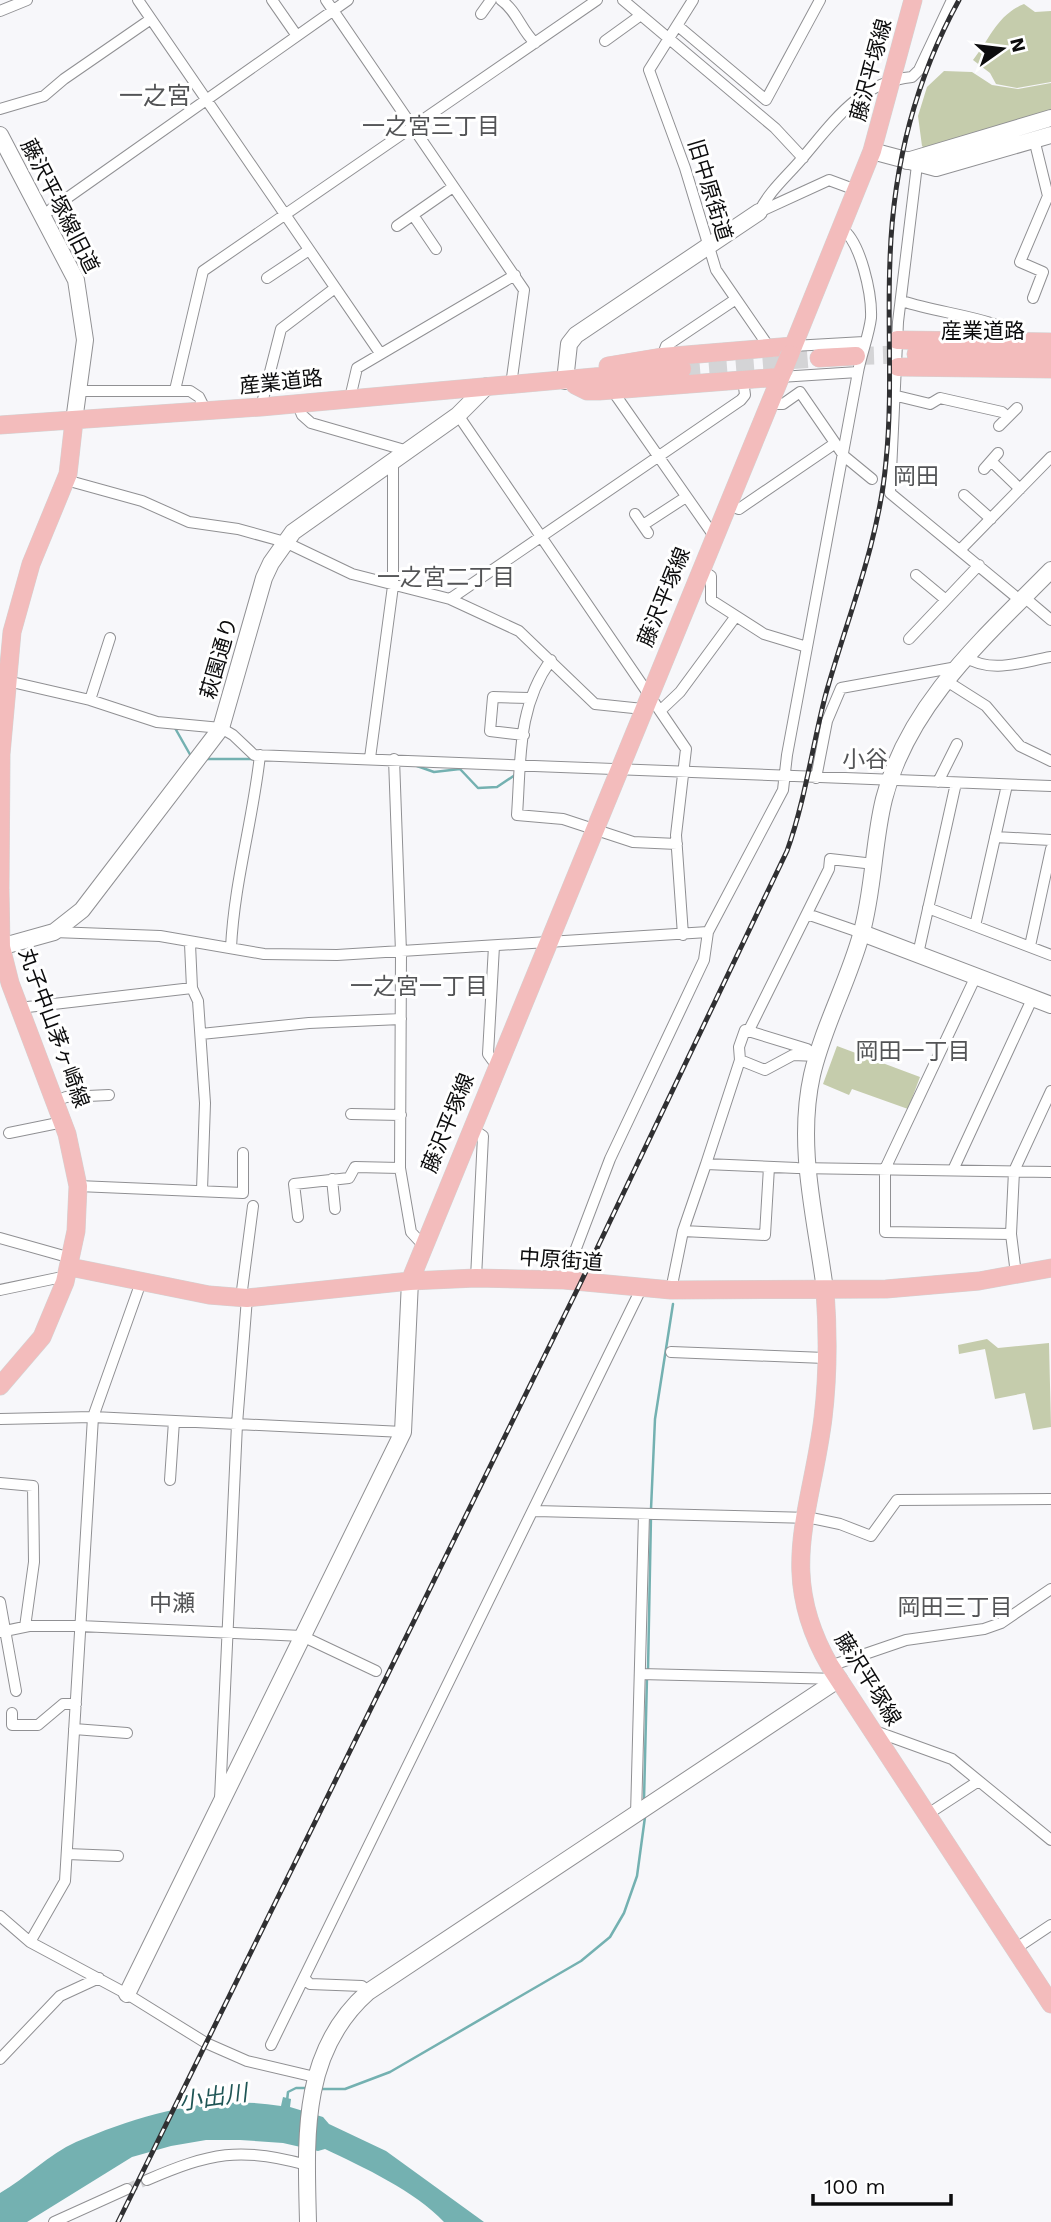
<svg xmlns="http://www.w3.org/2000/svg" width="1051" height="2222" font-family="'Work Sans','Noto Sans JP',sans-serif">
<style>
.green{fill:#c5ccac}
.water{fill:#74b1b1}
.lines{fill:none;stroke-linecap:round;stroke-linejoin:round}
.stream{stroke:#74b1b1;stroke-width:2.5}
.street-tunnel{stroke:#d4d4d6;stroke-width:10;stroke-dasharray:10 5;stroke-linecap:butt}
.primary-tunnel{stroke:#d4d4d6;stroke-width:18;stroke-dasharray:18 9;stroke-linecap:butt}
.street-casing{stroke:#909093;stroke-width:12}
.secondary-casing{stroke:#909093;stroke-width:18}
.primary-casing{stroke:#d3d3d3;stroke-width:19}
.street{stroke:#fff;stroke-width:10}
.secondary{stroke:#fff;stroke-width:16}
.primary{stroke:#f3bcbc;stroke-width:18}
.rail-casing{stroke:#303032;stroke-width:5}
.rail{stroke:#fff;stroke-width:2.5;stroke-dasharray:8;stroke-linecap:butt}
.primary-bridge-casing{stroke:#d3d3d3;stroke-width:19;stroke-linecap:butt}
.primary-bridge{stroke:#f3bcbc;stroke-width:18}
.labels{text-anchor:middle;stroke-width:6;stroke-linejoin:round;paint-order:stroke}
.street-label{font-size:21px;fill:#0c0c0d;stroke:#fff}
.neighbourhood-label{font-size:23px;fill:#535456;stroke:#fff}
.water-label{font-size:23px;font-style:italic;fill:#1f5555;stroke:#fff}
.quarter-label{font-size:24px;fill:#535456;stroke:#fff}
</style>
<rect width="100%" height="100%" fill="#f7f7fa"/>
<path class="green" d="M1024 4 1035 12 1051 11V82L1017 88 996 84 990 73 973 60C990 39 997 15 1024 4Z
M944 71 972 72 992 85 1018 89 1051 83V137L941 164 922 146 918 116 927 87Z
M837 1046 920 1077 908 1109 852 1089 849 1095 823 1084Z
M987 1339 998 1348 1049 1343 1051 1427 1033 1430 1025 1393 995 1399 985 1349 959 1354 958 1345Z"/>
<path class="water" d="M283 2097 291 2099 290 2107 323 2117 329 2124 386 2151 484 2222H444C415 2191 363 2167 325 2149L318 2151 283 2143 240 2140H206L171 2146 132 2157 27 2222H0V2193C26 2178 49 2154 76 2142 142 2114 210 2094 281 2106Z"/>
<g class="lines">
<path class="stream" d="M175 728 192 758
M204 759H253
M417 766 434 772 460 769 478 788 497 787 515 775
M651 1509 655 1419 673 1304
M648 1670 651 1516
M644 1800 647 1677
M320 2089H345L390 2072 581 1961 610 1937 624 1913 637 1876 645 1817
M287 2101 288 2092 296 2088H310"/>
<path class="street-tunnel" d="M127 2189 147 2180"/>
<path class="primary-tunnel" d="M856 356 916 354
M682 369 819 358"/>
<g class="street-casing">
<path id="street" d="M138 0 380 353
M272 0 297 36
M326 0 524 290 511 385
M501 0C517 11 521 30 535 43
M623 0 775 128 803 158
M693 0 649 70 685 168 716 270 769 347
M0 11 27 0
M481 14 491 0
M678 26 766 100 820 0
M605 41 641 15
M0 109 44 96 64 79 151 19
M917 165 898 322 890 493 1021 601
M759 212C769 192 784 179 799 162 832 124 858 82 912 77L919 70 952 0
M759 212 829 180 856 190
M43 215 348 0
M413 215 436 249
M397 226 453 187
M267 278 309 250
M1033 298 1043 272 1020 262 1048 196 1034 139
M902 301C933 311 963 314 994 324L999 340
M793 346 864 342
M662 357 666 346 736 299
M780 377 858 372
M175 390 203 271 597 0
M612 390 714 536
M79 391H190L199 397 206 411
M897 396 930 404 940 398 1002 412 1008 417
M350 398 357 368 515 275
M297 403 302 415 311 423 408 451
M769 404H783L800 392 844 456 872 479
M261 407 281 329 335 288
M458 415 686 749 676 835 683 935
M999 426 1017 408
M991 461 1020 489
M984 469 998 453
M66 480 142 501 189 522 238 529 285 542 352 574 450 599 519 631 595 704 643 709
M964 495 991 519
M728 505 739 509 834 444
M635 514 648 533
M643 525 686 497
M961 549 1051 457
M700 569 711 576V600L764 634 807 647
M916 575 946 600
M1024 597 1051 620
M450 599 741 400 745 395 743 379
M909 639 979 565
M965 657C992 674 1021 662 1051 657
M551 660C517 707 521 759 517 815L563 819 633 842 677 844
M3 680 90 700 157 722 221 728 233 735 254 755 1051 786
M945 680 986 706 1020 746 1051 761
M90 700 110 638
M661 710 680 692 736 616
M524 735 490 731 493 697 529 698
M370 758 393 586V461
M394 759 401 952 400 1168 411 1232 423 1245
M816 778 827 721 841 688 957 667
M938 782 957 744
M1007 785 975 926 1051 955
M995 837 1051 840
M928 908 975 926
M807 914 862 933
M54 932 160 936 264 954 337 955 708 932
M190 944 192 988 198 1001 205 1103 202 1190
M494 946 488 1054 496 1065
M1030 946 1051 849
M231 948C234 883 253 820 260 755
M918 954 956 783
M976 976 885 1169V1232L1011 1234
M19 1008 192 988
M745 1030 807 1049 817 1056 793 1055 765 1070 740 1060 739 1047Z
M749 1030 829 869 830 859 874 864
M201 1034 309 1023 401 1019
M56 1101 66 1097 109 1095
M351 1114 401 1115
M471 1128 483 1136 476 1278
M9 1133 63 1122
M706 1164 740 1060
M953 1170 1033 997
M332 1179 335 1209
M78 1186 243 1193V1153
M298 1217 294 1184 349 1178 355 1167 400 1168
M683 1231 765 1235 769 1167
M0 1238 71 1258
M1016 1274 1011 1234 1014 1171 1051 1091
M564 1280 610 1159 704 960 708 932 783 790 787 755 858 372C861 355 869 335 871 318 872 295 861 241 841 228
M0 1290 62 1277 68 1270
M671 1290 683 1231 706 1164 797 1168 1051 1172
M241 1298 253 1206
M247 1298 237 1424 403 1432
M671 1352 825 1358
M0 1419 93 1417 237 1424 220 1799
M170 1480 174 1421
M0 1483 33 1486 34 1562 25 1627
M535 1511 811 1518 840 1524 871 1536 897 1500 1051 1499
M0 1602 16 1691
M0 1632 29 1626H80L302 1636 376 1671
M830 1666 906 1640 984 1629 1001 1623 1051 1589
M640 1674 839 1679
M12 1713V1725H38L63 1704H76
M74 1729 127 1733
M872 1730 952 1759 1051 1840
M928 1814 977 1782
M636 1815 644 1514
M67 1854 118 1856
M0 1916 30 1942 127 1994 206 2043 247 2061 315 2077
M30 1942 65 1881 93 1417 141 1282
M1015 1949 1051 1925
M305 1979 310 1984 362 1986 368 1992
M271 2045 642 1287
M0 2059 60 1996 99 1978
M147 2180C210 2153 240 2146 307 2165
M54 2222 127 2189"/>
</g>
<g class="secondary-casing">
<path id="secondary" d="M0 135 76 280 85 340 74 421
M872 151 936 168 1051 135
M907 161 1051 118
M565 381 569 344 576 335 759 212
M862 933 1051 1005
M0 947 54 932 82 910 221 728 264 578 271 563 293 532 458 415 487 386
M825 1290C816 1219 796 1147 812 1075 823 1027 848 982 861 935 874 890 873 843 884 799 908 704 985 637 1051 570
M127 1994 403 1432 410 1281
M308 2222C306 2138 300 2052 368 1992L839 1679"/>
</g>
<g class="primary-casing">
<path id="primary" d="M897 340 1051 342
M790 354 872 151 913 0
M916 354 1051 355
M819 358 856 356
M608 366 662 357 793 346
M898 367 1051 369
M575 385 587 391H599L780 377
M0 425 261 407 682 369
M70 1267 209 1295 247 1298 410 1281 476 1278 564 1280 671 1290 886 1289 979 1281 1051 1268
M410 1281 783 371
M825 1290C828 1331 828 1377 823 1418 811 1514 776 1573 830 1666L1051 2004
M0 1386 42 1337 65 1282 76 1231 78 1186 67 1134 10 983 1 947 0 890 1 754 12 632 31 564 68 474 74 421"/>
</g>
<use href="#street" class="street"/>
<use href="#secondary" class="secondary"/>
<use href="#primary" class="primary"/>
<g class="rail-casing">
<path id="rail" d="M118 2222 580 1284 787 851C805 801 812 748 825 697 847 618 879 543 886 461 893 394 887 326 890 259 893 168 915 80 959 0"/>
</g>
<use href="#rail" class="rail"/>
<g class="primary-bridge-casing">
<path id="primary-bridge" d="M783 371 790 354"/>
</g>
<use href="#primary-bridge" class="primary-bridge"/>
</g>
<g class="labels">
<g class="street-label">
<text transform="translate(871 70) rotate(-75)" y="7">藤沢平塚線</text>
<text transform="translate(710 190) rotate(73)" y="7">旧中原街道</text>
<text transform="translate(60 206) rotate(63)" y="7">藤沢平塚線旧道</text>
<text x="983" y="338">産業道路</text>
<text transform="translate(281 382) rotate(-6)" y="7">産業道路</text>
<text transform="translate(664 597) rotate(-68)" y="7">藤沢平塚線</text>
<text transform="translate(219 658) rotate(-74)" y="7">萩園通り</text>
<text transform="translate(54 1028) rotate(70)" y="7">丸子中山茅ヶ崎線</text>
<text transform="translate(448 1123) rotate(-68)" y="7">藤沢平塚線</text>
<text transform="translate(561 1260) rotate(4)" y="7">中原街道</text>
<text transform="translate(868 1679) rotate(58)" y="7">藤沢平塚線</text>
</g>
<g class="neighbourhood-label">
<text x="431" y="134">一之宮三丁目</text>
<text x="916" y="484">岡田</text>
<text x="446" y="585">一之宮二丁目</text>
<text x="865" y="767">小谷</text>
<text x="419" y="994">一之宮一丁目</text>
<text x="913" y="1059">岡田一丁目</text>
<text x="172" y="1611">中瀬</text>
<text x="955" y="1615">岡田三丁目</text>
</g>
<g class="water-label">
<text transform="translate(213 2097) rotate(-8)" y="8">小出川</text>
</g>
<g class="quarter-label">
<text x="155" y="104">一之宮</text>
</g>
</g>
<g transform="translate(1002 49) rotate(76)" stroke="#ffffff" stroke-width="5" paint-order="stroke">
<path d="M0-5L12 26L0 18L-12 26Z" fill="#0c0c0d"/>
<text y="-10" font-size="19" font-weight="bold" text-anchor="middle" fill="#0c0c0d">N</text>
</g>
<path d="M813 2194v10h138v-10" fill="none" stroke="#0c0c0d" stroke-width="3.5"/>
<text x="824" y="2194" font-size="21" fill="#0c0c0d" stroke="#ffffff" stroke-width="5" paint-order="stroke">100 m</text>
</svg>
